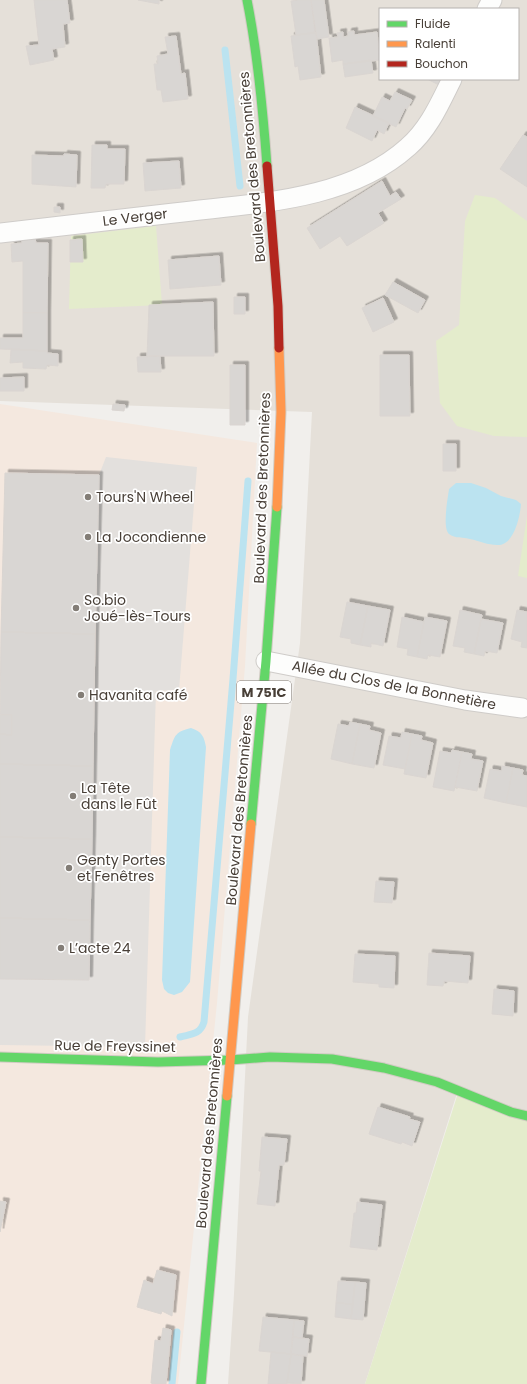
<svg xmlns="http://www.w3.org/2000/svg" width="527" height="1384" font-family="Poppins,sans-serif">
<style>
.residential{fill:#e5e0d9;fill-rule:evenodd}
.commercial{fill:#f4e8df}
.green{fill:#e4eccc}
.parking{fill:#e3e0dd}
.water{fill:#bbe3f0}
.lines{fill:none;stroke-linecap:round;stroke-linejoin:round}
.stream{stroke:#bbe3f0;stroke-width:7}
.building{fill:#d9d6d3;stroke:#dad5d1;filter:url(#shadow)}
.street-casing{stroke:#cfccc9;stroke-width:21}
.fast-casing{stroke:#d1cbc3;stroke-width:11}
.slow-casing{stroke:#d1cbc3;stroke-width:11}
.jam-casing{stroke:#d1cbc3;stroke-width:11}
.street{stroke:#fdfdfc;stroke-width:19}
.fast{stroke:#63d668;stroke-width:9}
.slow{stroke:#ff974d;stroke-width:9}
.jam{stroke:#b3261e;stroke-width:9}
.poi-dot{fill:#837d76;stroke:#fff;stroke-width:1.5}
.labels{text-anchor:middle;stroke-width:3.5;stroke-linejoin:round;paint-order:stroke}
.shield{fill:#fff;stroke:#7f7973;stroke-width:1}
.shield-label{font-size:13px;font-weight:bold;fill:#483f37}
.street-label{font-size:14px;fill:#483f37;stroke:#fff}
.poi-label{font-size:14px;fill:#483f37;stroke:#fff;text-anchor:start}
</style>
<defs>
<filter id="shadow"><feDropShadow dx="3.5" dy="-3.5" stdDeviation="0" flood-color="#0004"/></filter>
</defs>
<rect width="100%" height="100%" fill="#f1efec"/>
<path class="residential" d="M0 0H527V1116L458 1090 365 1384H228L234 1294 248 1017 300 643 312 412 0 401ZM380 9H518V79H380Z"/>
<path class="commercial" d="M0 404 257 443 245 666 217 1003 178 1384H0Z"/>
<path class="green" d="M475 195 495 198 527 221V437L494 436 457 426 440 403 436 341 459 325 465 221Z
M156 226 162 305 69 309 71 236Z
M527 516V578L518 576Z
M459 1090 527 1116V1384H365Z"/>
<path class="parking" d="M106 457 197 467 179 690 156 691 145 1047 0 1045V979L89 980 99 475Z"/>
<path class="water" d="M456 483H471L486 488 501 496 516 500 521 504C520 517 514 546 497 545 488 545 479 541 470 539 464 537 455 539 449 534 442 527 448 498 449 489Z
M191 728C202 732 204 736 206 747L190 982 182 992 174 995 168 993 164 989 162 980 170 750C175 735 175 732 191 728Z"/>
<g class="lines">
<path class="stream" d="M225 50 240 186
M180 1037C191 1034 200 1035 204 1022L233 679 248 481
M172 1384 177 1332"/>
</g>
<path class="building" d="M34 0H67L70 23 63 24 65 47 52 49 54 60 30 65 26 46 39 45Z
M138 0H159V4Z
M298 0H311L315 33 296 35 291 1Z
M311 0H324L329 37 317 39Z
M354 31V35L377 32 380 60 343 64V60L332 62 329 38 338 37 337 33 343 32V37L348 36V32Z
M316 32 321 77 300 80 298 66 295 67 291 36Z
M176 36 181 74 185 73 188 99 163 102 161 90H157L154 64H158L157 56 168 54 165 37Z
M371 60 373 73 345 77 343 64Z
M427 79H442L439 85Z
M395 92 412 100 407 109 405 108 396 127 373 116 382 97 390 101Z
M355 107 389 123 384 134 377 130 372 141 346 128Z
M523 135 527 137V187L500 169Z
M92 145H107V149H125L124 184H106L105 188H91Z
M64 154 77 155 76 187 32 184V155L64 156Z
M179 161 181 188 145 191 143 163Z
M382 181 390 196 396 192 401 199 378 213 384 223 347 246 340 236 320 249 307 228Z
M54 207H60V213L54 212Z
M34 235 36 243H48L47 313H23V261L12 262 11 244 22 243V236Z
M82 239 83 262H70V240Z
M219 256 221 285 170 289 168 260Z
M393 282 425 300 418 313 385 295Z
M234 297H245V314H234Z
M383 298 394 322 373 332 362 308Z
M213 302 214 356H147L149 305Z
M23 313H47V351L0 349V338H23Z
M11 349 47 351V353L58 354V366L47 365 46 369 23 368V362L10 363Z
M380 355H409L410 416H380Z
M160 356 161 372H138L137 357Z
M230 365H245V425H230Z
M24 377V391H0V378Z
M113 404 125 405 124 411 112 410Z
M443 444H456V471H443Z
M5 473 99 475 95 634 1 632Z
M347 602 368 606 360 645 351 643V639L340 637Z
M368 606 390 610 383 646 371 643V647L360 645Z
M460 610 482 615 474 654 464 652 465 648 453 646Z
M517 610 527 612V648L521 647 522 642 511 639Z
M402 617 424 622 417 657 407 655 408 649 397 647Z
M425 617 447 621 440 657 428 655 427 659 417 657Z
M481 619 503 623 497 653 485 651 484 656 474 654Z
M1 632 95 634 93 766 0 764V734L12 735V715H0Z
M0 715H12V735L0 734Z
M350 722 360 724 352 764 331 759 338 724 349 726Z
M360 724 370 726 369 730 381 733 374 768 352 764Z
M402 732 412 734 405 769 383 765 389 736 401 738Z
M412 734 422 736 421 740 433 743 426 778 404 774Z
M452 750 462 752 454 791 433 787 440 751 451 753Z
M462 752 472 754 471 759 483 761 477 791 455 787Z
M0 764 93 766 92 839 0 837Z
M502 766 513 768 506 803 484 798 490 769 502 771Z
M513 768 523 770 522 775 527 776V807L506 803Z
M0 837 92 839 90 920 0 918Z
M376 881 394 882 392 903 374 902Z
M0 918 90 920 89 980 0 979Z
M429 953 470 956 468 983 444 981 443 986 427 985Z
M355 954 395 956 394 988 379 987V984L353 982Z
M494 989 514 991 513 1016 492 1014Z
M378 1107 410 1117 409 1119 420 1122 412 1146 402 1142 401 1144 369 1134Z
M262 1137 287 1139 284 1165H279L275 1206 257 1204 261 1171H259Z
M0 1201 6 1202 0 1232Z
M357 1202 382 1205 377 1250 350 1247 354 1213H356Z
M157 1270 176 1275 172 1316 162 1311 161 1314 137 1307 144 1280 153 1284Z
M338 1281 355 1282 353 1304 336 1303Z
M355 1282 366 1283 363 1320 351 1319Z
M336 1303 353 1304 351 1319 335 1317Z
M263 1317 294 1320 291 1354 259 1351Z
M294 1320 304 1321 302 1338 293 1337Z
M163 1328 171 1330 166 1384H154L151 1383 155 1340 161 1341Z
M293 1337 309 1339 307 1356 291 1354Z
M271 1352 291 1354 287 1384H268Z
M291 1354 303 1356 301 1384 287 1383Z"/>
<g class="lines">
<g class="street-casing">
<path id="street" d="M487 9 492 0
M0 233C58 226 116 220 174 213 252 203 347 202 408 147 429 129 440 103 452 79
M266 661 465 700 522 708"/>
</g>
<g class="fast-casing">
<path id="fast" d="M247 0C258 55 263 111 267 166
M251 824 266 661 277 507
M0 1057 158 1062 230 1060 270 1057 332 1059 384 1068 437 1082 511 1112 527 1116
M201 1384 227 1096"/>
</g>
<g class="slow-casing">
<path id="slow" d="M277 507 281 412 279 348
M227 1096 251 824"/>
</g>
<g class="jam-casing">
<path id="jam" d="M267 166 278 306 279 348"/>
</g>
<use href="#street" class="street"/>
<use href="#fast" class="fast"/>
<use href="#slow" class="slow"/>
<use href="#jam" class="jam"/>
</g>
<g class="poi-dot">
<circle cx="88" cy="497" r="4"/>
<circle cx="88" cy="537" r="4"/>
<circle cx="76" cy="608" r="4"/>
<circle cx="81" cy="695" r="4"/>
<circle cx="73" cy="796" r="4"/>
<circle cx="69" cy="868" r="4"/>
<circle cx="61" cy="948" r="4"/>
</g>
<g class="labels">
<rect class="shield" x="237" y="681" width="54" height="22" rx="3"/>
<g class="shield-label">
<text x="264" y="697">M 751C</text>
</g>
<g class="street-label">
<text transform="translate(252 167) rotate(-95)" y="5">Boulevard des Bretonnières</text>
<text transform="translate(135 217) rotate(-7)" y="5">Le Verger</text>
<text transform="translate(262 488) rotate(-88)" y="5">Boulevard des Bretonnières</text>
<text transform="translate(394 685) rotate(11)" y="5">Allée du Clos de la Bonnetière</text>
<text transform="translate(239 810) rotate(-85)" y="5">Boulevard des Bretonnières</text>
<text transform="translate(115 1046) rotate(1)" y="5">Rue de Freyssinet</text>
<text transform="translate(209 1133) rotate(-85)" y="5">Boulevard des Bretonnières</text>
</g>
<g class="poi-label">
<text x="96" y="502">Tours'N Wheel</text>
<text x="96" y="542">La Jocondienne</text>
<text x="84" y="605">So.bio<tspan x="84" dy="16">Joué-lès-Tours</tspan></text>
<text x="89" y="700">Havanita café</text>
<text x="81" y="793">La Tête<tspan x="81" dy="16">dans le Fût</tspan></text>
<text x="77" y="865">Genty Portes<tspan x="77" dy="16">et Fenêtres</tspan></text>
<text x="69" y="953">L’acte 24</text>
</g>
</g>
<rect x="379" y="8" width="140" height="72" fill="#ffffff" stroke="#b6b2af"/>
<rect x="387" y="21" width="20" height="6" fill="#63d668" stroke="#b6b2af"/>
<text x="415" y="28" font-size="12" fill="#483f37">Fluide</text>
<rect x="387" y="41" width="20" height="6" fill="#ff974d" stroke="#b6b2af"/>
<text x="415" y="48" font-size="12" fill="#483f37">Ralenti</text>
<rect x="387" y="61" width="20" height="6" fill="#b3261e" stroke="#b6b2af"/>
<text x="415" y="68" font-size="12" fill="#483f37">Bouchon</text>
</svg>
